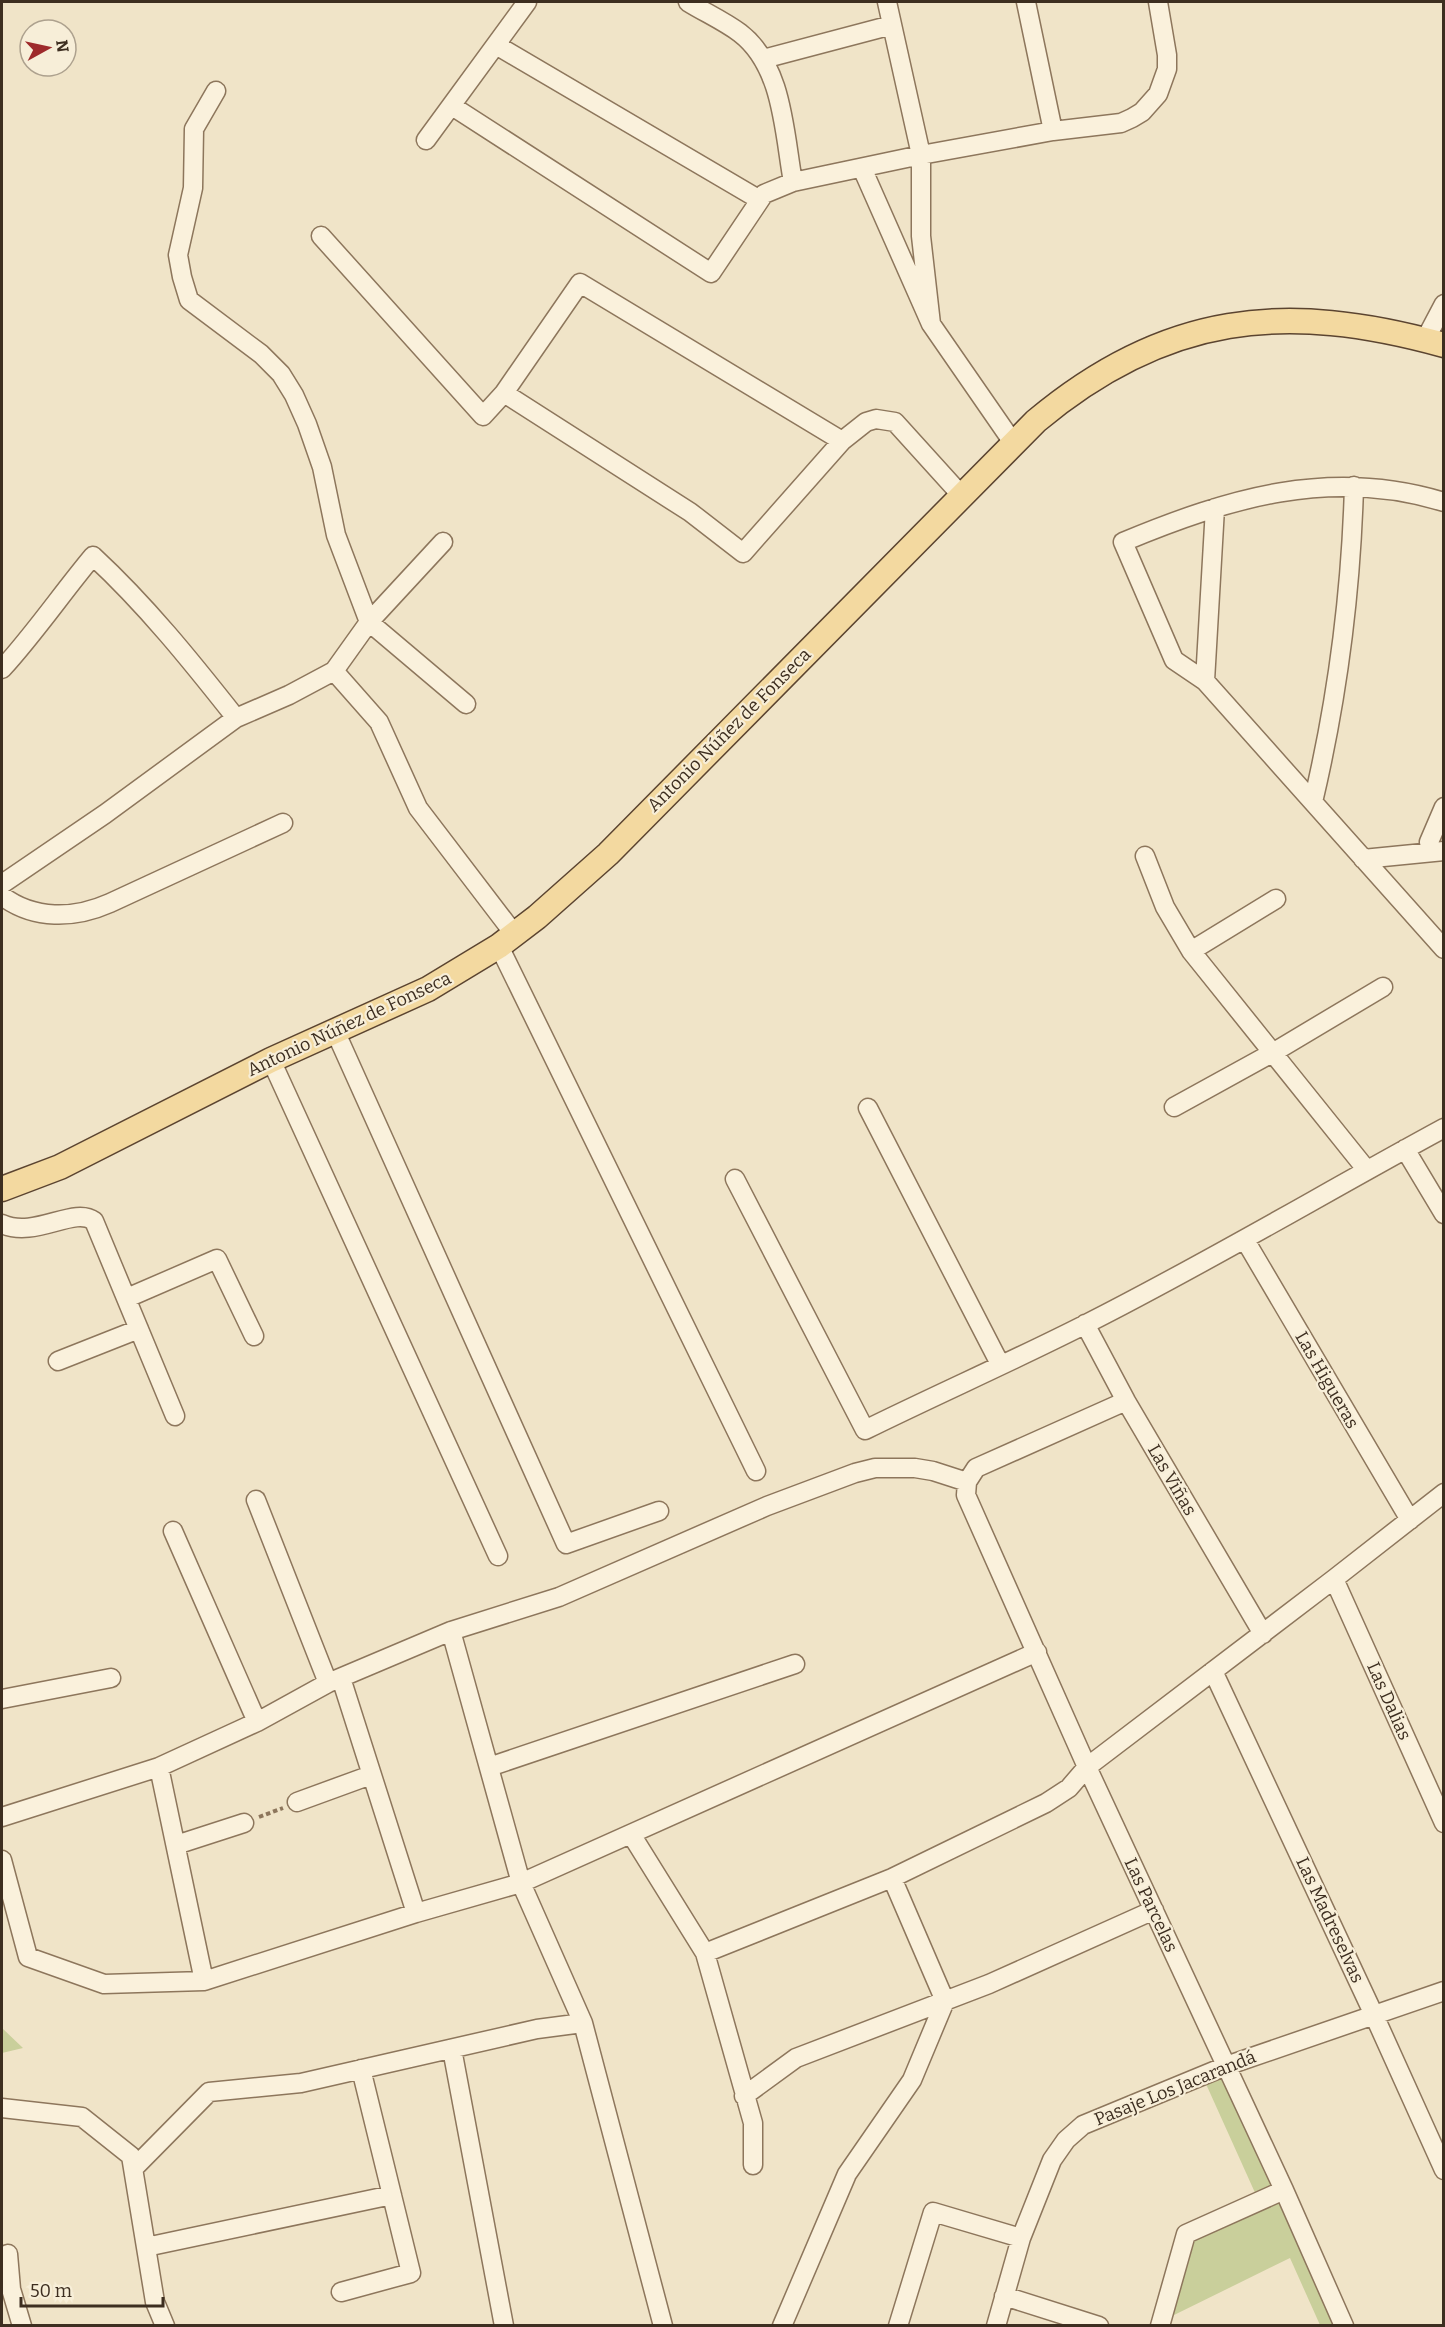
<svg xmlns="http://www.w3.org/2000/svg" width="1445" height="2327" font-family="Bitter,serif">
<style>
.green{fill:#c9cf9b}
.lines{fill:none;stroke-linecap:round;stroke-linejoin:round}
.minor-casing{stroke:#8d765c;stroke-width:21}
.major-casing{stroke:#5b4430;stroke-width:27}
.path{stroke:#8d765c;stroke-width:4;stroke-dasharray:4.5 3;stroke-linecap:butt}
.minor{stroke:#faf1dc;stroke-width:18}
.major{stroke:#f3d9a0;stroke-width:24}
.labels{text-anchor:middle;stroke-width:4.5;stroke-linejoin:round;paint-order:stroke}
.street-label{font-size:18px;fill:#3d2e20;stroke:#f7eed8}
</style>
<rect width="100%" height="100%" fill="#f0e4c8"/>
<path class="green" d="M2 2028 23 2048 2 2053Z
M1223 2076 1337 2325H1320L1290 2258 1170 2317 1191 2237 1261 2206 1206 2084Z"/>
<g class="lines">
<g class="minor-casing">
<path id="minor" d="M688 2C704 12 724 21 740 33 783 66 784 132 793 182
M887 2 921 155V236L931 324
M1026 2 1053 131
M496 45 760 200
M763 59 892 25
M216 91 194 129 193 188 178 255 182 277 189 300 261 354 281 374 294 395 307 424 322 467 336 535 369 622 466 704
M452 106 711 273 764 194 793 182 921 155 1053 131 1121 123 1132 118 1142 112 1158 94 1167 69V55L1158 2
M426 140 527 2
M862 168 931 324 1014 444
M321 236 483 416 504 393 580 283 842 441
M1425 340 1444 304
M504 393 690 512 743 553 842 441 866 422 876 419 895 422 962 496
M1444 502C1330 467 1229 498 1123 542L1174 660 1205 681 1444 949
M2 669C35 633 62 593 93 556 146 605 191 661 236 718
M334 671 379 722 418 808 515 935
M1205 681 1215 508
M1313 802C1338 696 1351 595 1354 486
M1429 842 1444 807
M1145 856 1165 907 1191 951 1366 1169
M1363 859 1444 851
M2 884 105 814 236 718 289 695 334 671 369 622 443 542
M2 896C34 920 74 919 110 903L283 823
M499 946 756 1471
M1191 951 1276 899
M336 1033 566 1544 659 1511
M271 1060 498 1556
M1174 1107 1274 1052 1383 987
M868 1108 1000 1364
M1405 1149 1444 1214
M735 1179 865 1430C938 1394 1013 1361 1086 1324 1207 1263 1324 1193 1444 1128
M2 1224C35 1239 74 1206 94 1221L175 1416
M1245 1240 1410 1520
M127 1298 217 1259 254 1336
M1085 1324 1126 1401 1263 1634
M58 1361 139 1329
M1126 1401 976 1468 967 1482 966 1495 1087 1767 1284 2190 1344 2326
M256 1500 328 1683
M173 1531 257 1722
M1334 1579 1444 1823
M451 1631 521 1883 583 2023 663 2326
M1213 1671 1374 2015 1444 2170
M341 1678 416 1913
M2 1699 111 1678
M159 1767 204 1981
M489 1767 795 1664
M297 1802 371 1775
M2 1817 159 1767 257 1722 328 1683 451 1631 559 1597 767 1506 855 1473 875 1468H915L933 1471 967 1482
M631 1834 705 1953 753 2123V2165
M176 1845 244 1823
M2 1860 28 1957 104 1984 204 1981 416 1913 521 1883 1037 1652
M705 1953 892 1878 1046 1803 1069 1788 1087 1767 1334 1579 1444 1493
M452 2049 504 2326
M744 2096 796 2058 989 1984 1154 1910
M2 2108 82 2117 131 2156 155 2302 165 2326
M133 2169 209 2092 301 2083 537 2029 583 2023
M146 2247 392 2195
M8 2254 11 2289 22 2326
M341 2292 411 2273 361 2069
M1004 2296 1099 2326
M782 2326 847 2174 912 2080 945 2001 892 1878
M898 2326 933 2212 1021 2238
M996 2326 1021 2238 1052 2160 1066 2140 1083 2125 1226 2066 1444 1991
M1160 2326 1186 2234 1284 2190"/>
</g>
<g class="major-casing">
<path id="major" d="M2 1189 60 1167 271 1060 428 989 499 946 537 917 608 854 1036 421C1165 313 1285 301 1444 345"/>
</g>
<path class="path" d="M259 1817 283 1808"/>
<use href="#minor" class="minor"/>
<use href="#major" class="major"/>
</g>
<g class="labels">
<g class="street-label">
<text transform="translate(729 730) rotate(-45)" y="6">Antonio Núñez de Fonseca</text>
<text transform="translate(349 1024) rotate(-25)" y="6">Antonio Núñez de Fonseca</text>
<text transform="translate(1327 1380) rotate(60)" y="6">Las Higueras</text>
<text transform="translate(1172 1480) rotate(60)" y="6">Las Viñas</text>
<text transform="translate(1389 1701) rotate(66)" y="6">Las Dalias</text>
<text transform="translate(1151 1905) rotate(65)" y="6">Las Parcelas</text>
<text transform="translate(1330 1920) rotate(65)" y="6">Las Madreselvas</text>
<text transform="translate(1175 2088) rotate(-22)" y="6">Pasaje Los Jacarandá</text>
</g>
</g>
<rect width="1445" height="2327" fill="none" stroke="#3d2e20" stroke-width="6"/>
<g transform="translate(48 48) rotate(82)"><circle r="28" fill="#f7eed8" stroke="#ada18e" stroke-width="1.5"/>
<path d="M0-4.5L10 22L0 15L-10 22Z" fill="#9e2a2b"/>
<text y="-9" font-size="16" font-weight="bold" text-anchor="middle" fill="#3d2e20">N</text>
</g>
<path d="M21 2297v9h142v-9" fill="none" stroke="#3d2e20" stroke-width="3"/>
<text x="30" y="2297" font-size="18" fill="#3d2e20" stroke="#f7eed8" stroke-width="4.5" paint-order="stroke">50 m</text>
</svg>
